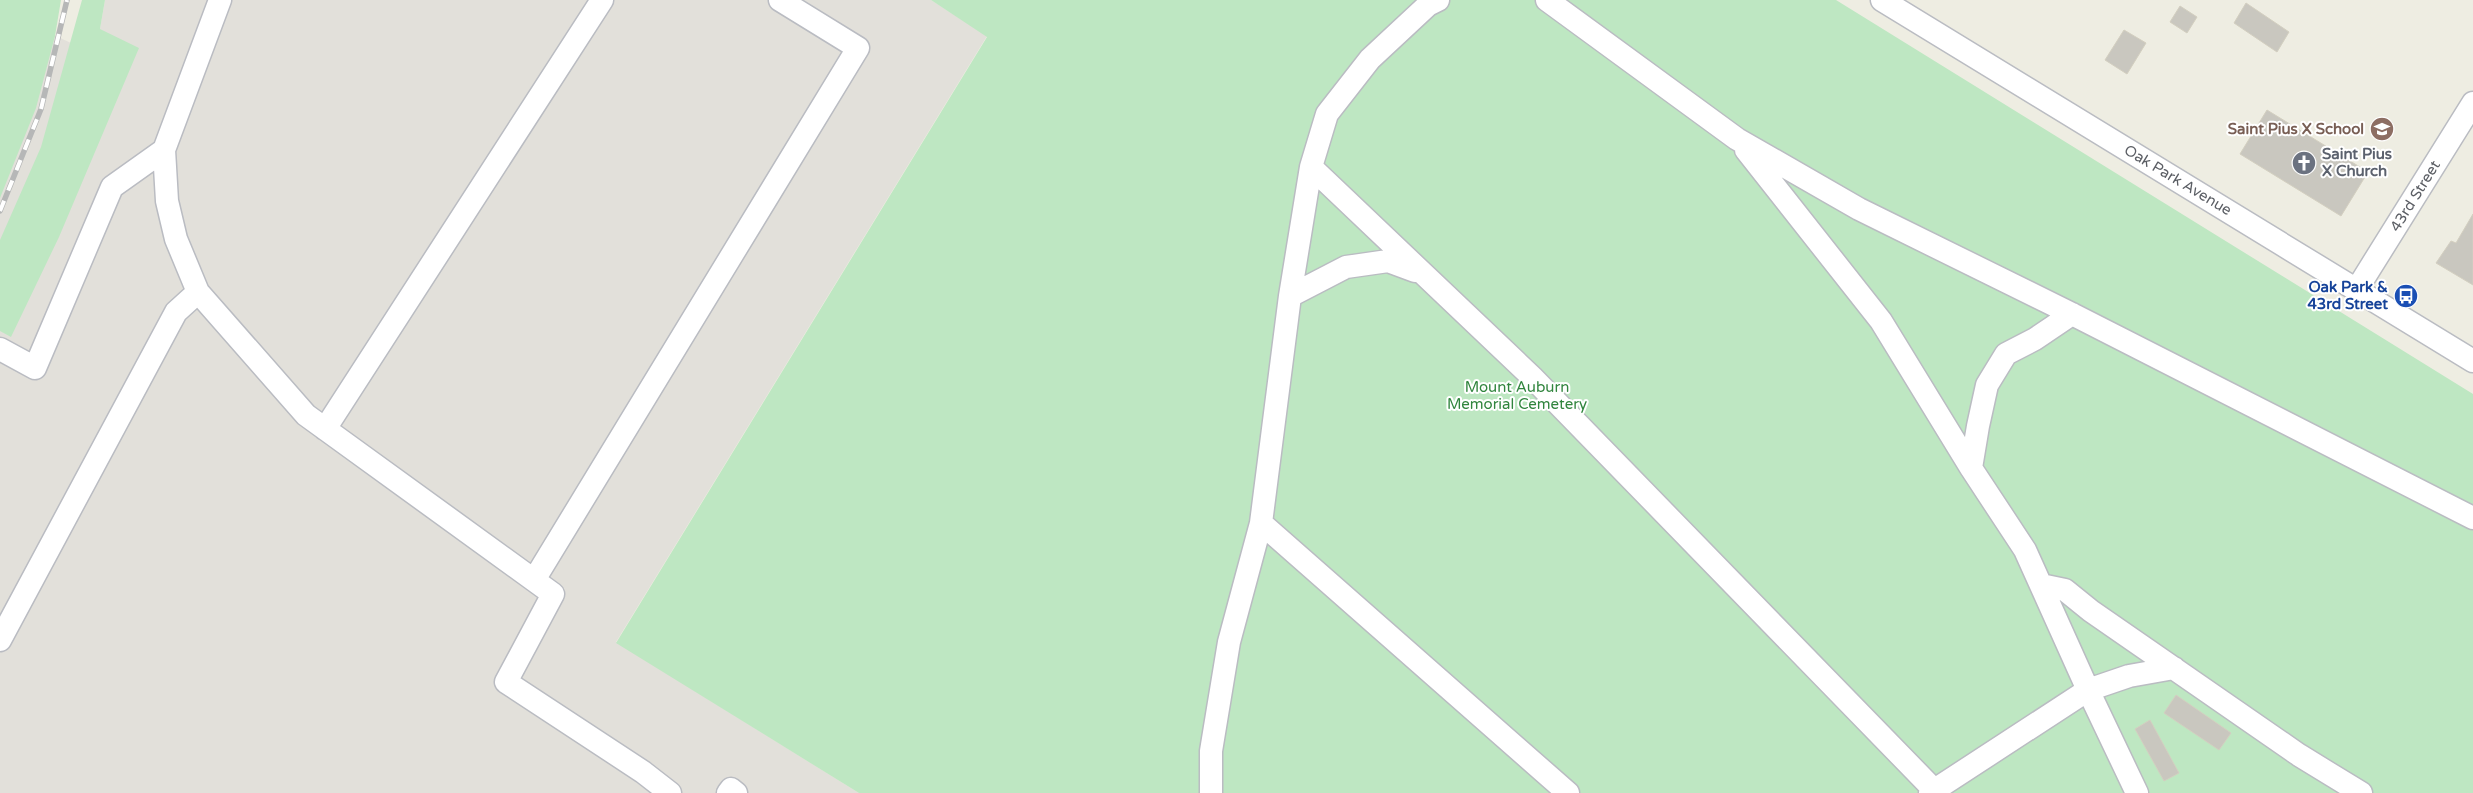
<svg xmlns="http://www.w3.org/2000/svg" width="2473" height="793" font-family="'Varela Round',sans-serif">
<style>
.industrial{fill:#e2e0da}
.green{fill:#bee7c2}
.building{fill:#c9c7bf;stroke:#d3cfc0}
.lines{fill:none;stroke-linecap:round;stroke-linejoin:round}
.minor-casing{stroke:#babcc2;stroke-width:25}
.minor{stroke:#fff;stroke-width:22}
.rail-casing{stroke:#b6b7b7;stroke-width:5.5}
.rail{stroke:#fff;stroke-width:4;stroke-dasharray:11;stroke-linecap:butt}
.labels{text-anchor:middle;stroke-width:4;stroke-linejoin:round;paint-order:stroke}
.education-label{font-size:15px;font-weight:bold;fill:#785e54;stroke:#fff;text-anchor:end}
.worship-label{font-size:15px;font-weight:bold;fill:#5b616d;stroke:#fff;text-anchor:start}
.street-label{font-size:15px;fill:#5b5e64;stroke:#fff}
.transit-label{font-size:15px;font-weight:bold;fill:#164399;stroke:#fff;text-anchor:end}
.park-label{font-size:15px;fill:#31853e;stroke:#fff}
</style>
<rect width="100%" height="100%" fill="#eeede2"/>
<path class="industrial" d="M105 0H931L987 36 616 642 859 793H0V10L71 43 100 29Z"/>
<path class="green" d="M0 0H61L55 36 36 108 0 198Z
M82 0H105L100 29 139 48 59 237 11 337 0 331V240L41 147Z
M931 0H1836L2473 394V793H859L616 643 987 37Z"/>
<path class="building" d="M2246 3 2289 32 2277 52 2234 23Z
M2180 6 2197 17 2187 33 2170 22Z
M2124 30 2146 43 2127 74 2105 60Z
M2267 110 2368 172 2341 216 2240 154Z
M2473 214V285L2436 263 2451 241 2456 243Z
M2176 695 2231 733 2219 750 2164 713Z
M2150 720 2179 773 2164 781 2135 729Z"/>
<g class="lines">
<g class="minor-casing">
<path id="minor" d="M1547 0 1737 139 1859 209 2072 314 2473 518
M1882 0 2473 361
M164 150 220 0
M1746 150 1881 321 1971 468 2025 550 2088 690 2137 793
M1311 167 1532 377 1937 793
M2357 289 2473 103
M1290 296 1346 267 1388 261 1415 271
M0 349 35 368 112 187 164 150 167 201 176 239 198 292 306 415 553 594 506 682 643 772 670 793
M325 429 602 0
M1971 468 1978 426 1987 385 2006 354 2035 339 2072 314
M1261 523 1568 793
M534 580 858 48 780 0
M2041 585 2065 590 2091 611 2299 755 2361 793
M0 640 176 312 198 292
M728 793 731 789 736 793
M1211 793V751L1229 642 1261 523 1290 296 1311 167 1327 114 1370 59 1428 5 1438 0
M1930 793 2088 690 2129 676 2174 668"/>
</g>
<use href="#minor" class="minor"/>
<g class="rail-casing">
<path id="rail" d="M0 211 41 109 67 0"/>
</g>
<use href="#rail" class="rail"/>
</g>
<defs>
<g id="school-disc" transform="scale(1.25)"><circle r="9.5" fill="#8d6e63" stroke="#fff"/><path d="M0-5L7-2L0 1L-7-2ZM-4 1L0 2.5L4 1V4Q0 6-4 4Z" fill="#fff"/></g>
<g id="church-disc" transform="scale(1.25)"><circle r="9.5" fill="#6b7280" stroke="#fff"/><path d="M-1.2-6h2.4v3.5h3.3v2.4h-3.3V6h-2.4V-.1h-3.3v-2.4h3.3Z" fill="#fff"/></g>
<g id="bus-disc" transform="scale(1.25)"><circle r="9.5" fill="#1a4fb4" stroke="#fff"/><path d="M-5-6H5V4H4V6H2V4H-2V6H-4V4H-5ZM-3.5-4V0h7V-4ZM-3.5 1.2v1.5H-2V1.2ZM2 1.2v1.5H3.5V1.2Z" fill="#fff"/></g>
</defs>
<g fill-rule="evenodd">
<use href="#school-disc" x="2382" y="129"/>
<use href="#church-disc" x="2304" y="163"/>
<use href="#bus-disc" x="2406" y="296"/>
</g>
<g class="labels">
<g class="education-label">
<text x="2364" y="134">Saint Pius X School</text>
</g>
<g class="worship-label">
<text x="2322" y="159">Saint Pius<tspan x="2322" dy="17">X Church</tspan></text>
</g>
<g class="street-label">
<text transform="translate(2178 180) rotate(31)" y="5">Oak Park Avenue</text>
<text transform="translate(2415 196) rotate(-58)" y="5">43rd Street</text>
</g>
<g class="transit-label">
<text x="2388" y="292">Oak Park &amp;<tspan x="2388" dy="17">43rd Street</tspan></text>
</g>
<g class="park-label">
<text x="1517" y="392">Mount Auburn<tspan x="1517" dy="17">Memorial Cemetery</tspan></text>
</g>
</g>
</svg>
